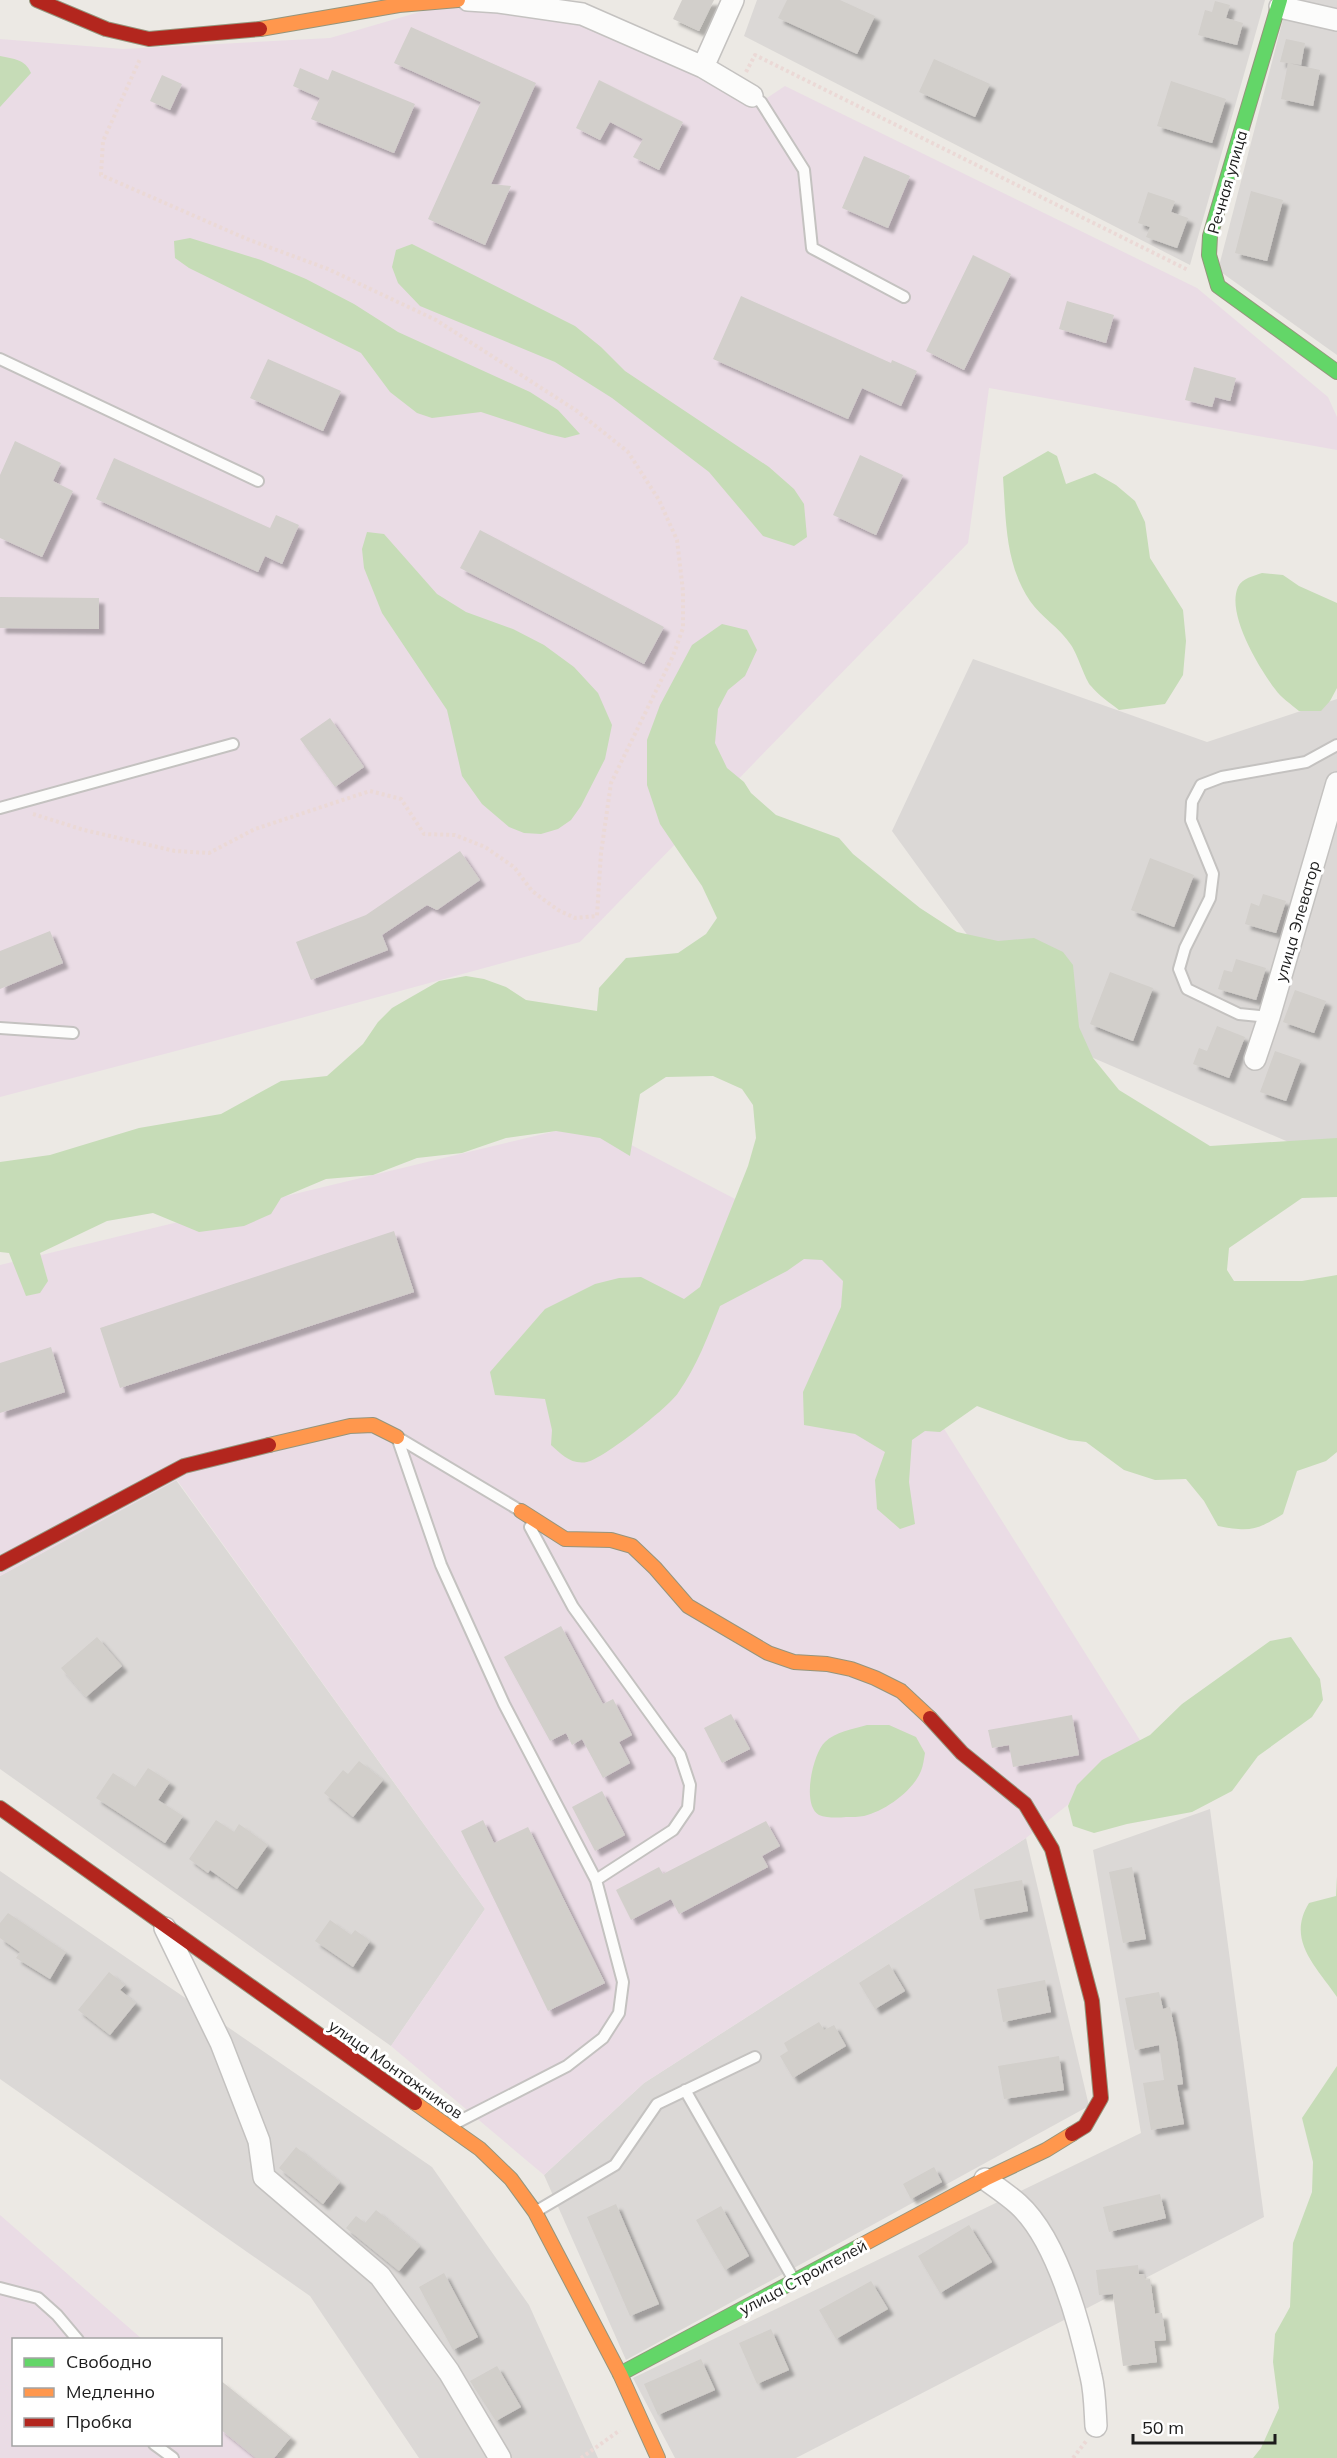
<svg xmlns="http://www.w3.org/2000/svg" width="1337" height="2458" font-family="Mulish,sans-serif">
<style>
.residential{fill:#dbd8d6}
.industrial{fill:#eadce5}
.forest{fill:#c6dcb7}
.building{fill:#d2cfcb;filter:url(#shadow)}
.lines{fill:none;stroke-linecap:round;stroke-linejoin:round}
.lane-casing{stroke:#c4c2c0;stroke-width:14}
.street-casing{stroke:#c4c2c0;stroke-width:24}
.fast-casing{stroke:#95957c;stroke-width:16}
.slow-casing{stroke:#95957c;stroke-width:16}
.jam-casing{stroke:#95957c;stroke-width:16}
.path{stroke:#ebd9d6;stroke-width:4;stroke-dasharray:3 3;stroke-linecap:butt}
.lane{stroke:#fcfcfb;stroke-width:10}
.street{stroke:#fcfcfb;stroke-width:21}
.fast{stroke:#63d668;stroke-width:14}
.slow{stroke:#ff974d;stroke-width:14}
.jam{stroke:#b3261e;stroke-width:14}
.labels{text-anchor:middle;stroke-width:6;stroke-linejoin:round;paint-order:stroke}
.street-label{font-size:16px;fill:#1c1c1c;stroke:#fff}
</style>
<defs>
<filter id="shadow"><feDropShadow dx="5.5" dy="5.5" stdDeviation="1.5" flood-color="#0004"/></filter>
</defs>
<rect width="100%" height="100%" fill="#ece9e4"/>
<path class="residential" d="M757 0H1265L1190 265 744 36Z
M1288 0H1337V355L1218 270Z
M973 659 1207 742 1337 699V1163L1040 1035 892 831Z
M176 1480 485 1909 391 2046 0 1769V1576Z
M1210 1809 1264 2217 796 2458H675L633 2378 1141 2133 1093 1850Z
M1026 1838 1089 2106 626 2360 544 2175 644 2083Z
M0 1871 432 2167 529 2305 598 2458H419L310 2296 0 2079Z"/>
<path class="industrial" d="M461 0 582 14 761 102 785 86 1197 288 1328 397 1337 417V450L989 388 968 543 580 942 290 1021 0 1097V39L123 49 330 38Z
M589 1123 831 1249 1143 1745 1026 1838 644 2083 544 2175 391 2046 485 1909 177 1480 0 1576V1265Z
M0 2215 142 2339 14 2340V2444H220L221 2408 278 2458H0Z"/>
<path class="forest" d="M0 56C14 59 25 59 31 73L0 107Z
M190 238 261 260 306 279 354 304 398 332 530 392 558 410 580 434 565 438 548 434 481 412 432 418 417 413 390 392 361 353 189 268 175 258 174 241Z
M412 244 575 326 601 347 625 371 769 467 794 489 804 504 807 537 794 546 763 536 709 472 612 398 555 362 420 306 398 283 392 267 396 250Z
M1048 451 1057 456 1066 484 1095 473 1116 485 1135 501 1145 522 1150 558 1183 610 1186 641 1183 675 1165 704 1119 710C1110 703 1098 695 1091 686 1085 680 1078 655 1071 645 1060 628 1041 617 1030 601 1005 564 1006 520 1003 477Z
M367 532 384 534 437 594 466 612 513 629 544 645 574 667 598 693 612 725 605 759 581 806 571 820 558 829 541 834 524 833 509 827 482 804 462 776 447 710 382 613 364 568 362 549Z
M1262 573 1283 575 1299 586 1337 603V688L1330 701 1321 711H1299C1291 704 1281 698 1275 689 1259 668 1226 614 1238 587 1242 578 1254 576 1262 573Z
M722 624 747 630 757 650 745 676 728 690 718 709 715 743 727 768 744 782 751 793 776 815 839 838 853 854 920 908 957 932 998 941 1034 938 1063 952 1073 965 1079 1027 1093 1058 1119 1090 1210 1146 1337 1138V1197L1302 1198 1229 1248 1227 1270 1234 1281H1302L1337 1275V1452L1326 1461 1297 1471 1283 1514C1255 1531 1250 1532 1218 1526L1204 1501 1186 1479 1155 1480 1124 1470 1086 1442 1069 1440 977 1406 940 1432 925 1431 912 1440 909 1482 915 1524 900 1529 877 1509 875 1480 885 1452 855 1434 804 1425 803 1392 841 1307 843 1281 822 1260 804 1259 787 1271 720 1306C708 1336 697 1366 678 1393 669 1407 603 1459 587 1462 571 1465 561 1454 551 1445L552 1430 545 1399 495 1395 490 1372 545 1309 595 1284 619 1278 641 1277 684 1299 700 1287 748 1166 756 1138 753 1105 742 1089 713 1076 666 1077 640 1094 630 1156 600 1138 556 1131 506 1138 462 1153 417 1158 373 1175 326 1179 281 1198 271 1214 244 1226 199 1232 153 1213 107 1221 40 1253 48 1281 40 1293 26 1296 9 1253 0 1252V1162L50 1155 139 1128 221 1114 281 1081 327 1076 363 1044 378 1022 392 1008 439 981 466 976 484 979 506 987 526 1000 597 1011 599 988 626 958 678 953 706 934 717 918 702 886 660 824 647 785V740L660 705 692 645Z
M1291 1637 1320 1679 1323 1700 1312 1717 1258 1756 1232 1791 1192 1812 1127 1824 1094 1833 1073 1826 1068 1806 1077 1785 1102 1760 1150 1735 1182 1704 1270 1641Z
M867 1725H889L916 1737 925 1753C924 1759 923 1766 921 1771 913 1791 885 1811 864 1816 859 1817 852 1817 846 1817 838 1818 826 1818 819 1815 801 1805 813 1753 825 1742 835 1732 853 1729 867 1725Z
M1337 1876V1997C1316 1966 1286 1940 1309 1903L1336 1896Z
M1337 2066V2458H1253L1261 2448 1279 2408 1273 2362 1275 2334 1290 2307 1293 2243 1312 2192 1313 2162 1302 2118Z"/>
<path class="building" d="M682 0H714L699 31 673 19Z
M787 0H840L875 16 857 54 778 18Z
M1215 1 1230 5 1226 18 1243 23 1237 45 1198 35 1205 10 1212 12Z
M411 27 536 83 491 184 511 186 485 245 428 219 481 102 394 63Z
M1286 39 1305 43 1301 65 1280 62Z
M934 59 990 84 975 117 919 92Z
M1288 63 1320 70 1313 106 1281 99Z
M300 68 328 80 332 70 415 104 394 153 311 119 320 98 293 86Z
M162 75 182 84 170 110 150 101Z
M599 80 683 122 659 170 633 157 643 139 610 122 600 140 576 128Z
M1171 81 1226 99 1212 143 1157 126Z
M864 156 910 176 888 228 842 208Z
M1251 191 1283 200 1267 261 1235 253Z
M1148 192 1175 201 1171 212 1188 218 1177 248 1146 237 1150 227 1138 223Z
M973 255 1011 274 964 370 926 351Z
M741 296 891 363 892 360 917 371 901 406 862 388 848 419 713 359Z
M1067 301 1114 315 1106 343 1059 329Z
M268 359 341 391 323 431 250 398Z
M1194 367 1236 378 1230 401 1215 397 1212 407 1185 400Z
M15 441 61 463 53 481 73 491 42 557 0 538V475Z
M860 455 903 475 876 535 833 515Z
M114 458 270 528 276 515 299 525 282 564 265 556 258 572 96 499Z
M480 530 664 627 644 664 460 568Z
M0 597 99 598V629L0 628Z
M330 718 364 767 335 787 300 739Z
M460 851 480 880 437 910 427 905 382 935 388 950 311 980 296 942 366 915Z
M1150 858 1194 875 1174 927 1131 910Z
M1263 894 1286 901 1276 933 1245 924 1251 903 1259 906Z
M50 931 63 963 0 989V951Z
M1236 959 1266 968 1256 1000 1218 989 1224 970 1232 972Z
M1110 972 1153 988 1133 1041 1090 1024Z
M1295 990 1326 1001 1314 1033 1283 1022Z
M1217 1026 1245 1037 1229 1078 1193 1064 1199 1048 1207 1051Z
M1275 1051 1301 1060 1286 1101 1260 1092Z
M394 1231 414 1292 120 1388 100 1328Z
M51 1347 65 1392 0 1413V1363Z
M561 1626 603 1704 613 1699 632 1735 619 1742 630 1763 603 1778 582 1739 572 1745 566 1733 550 1741 504 1657Z
M97 1637 122 1666 86 1697 61 1668Z
M731 1714 750 1749 722 1763 704 1728Z
M1072 1715 1079 1755 1013 1767 1009 1745 992 1748 988 1730Z
M359 1761 383 1780 353 1817 324 1793 343 1770 348 1774Z
M148 1768 170 1782 158 1800 183 1816 165 1843 96 1798 113 1773 135 1787Z
M602 1791 625 1835 595 1851 572 1807Z
M216 1820 234 1832 239 1824 268 1845 237 1889 210 1870 208 1873 189 1859Z
M483 1820 494 1843 528 1827 605 1983 548 2011 461 1831Z
M766 1821 780 1846 762 1856 768 1867 679 1914 671 1899 631 1920 616 1890 659 1867 663 1874Z
M1132 1867 1146 1939 1123 1943 1109 1872Z
M1022 1880 1028 1911 980 1920 974 1889Z
M8 1913 66 1952 50 1979 16 1958 20 1952 0 1938V1923Z
M330 1920 351 1935 355 1930 370 1941 353 1967 315 1941Z
M889 1964 905 1991 875 2009 859 1983Z
M109 1972 125 1985 120 1990 136 2003 110 2035 78 2010Z
M1045 1980 1051 2012 1003 2022 997 1989Z
M1159 1992 1163 2009 1170 2007 1177 2041 1183 2084 1177 2085 1184 2124 1151 2130 1143 2083 1164 2080 1159 2045 1135 2050 1125 1998Z
M819 2022 824 2030 834 2025 846 2046 793 2078 780 2056 788 2051 784 2043Z
M1059 2056 1064 2090 1004 2099 998 2066Z
M296 2147 340 2182 323 2204 279 2168Z
M934 2167 942 2182 911 2199 903 2184Z
M1160 2194 1166 2218 1109 2232 1103 2207Z
M616 2204 659 2304 630 2316 587 2217Z
M721 2206 749 2256 725 2270 696 2220Z
M376 2210 420 2246 399 2271 346 2228 356 2216 365 2223Z
M969 2225 992 2262 940 2293 918 2256Z
M1138 2265 1139 2274H1144L1145 2280 1150 2279 1155 2314 1162 2313 1166 2340 1154 2341 1157 2362 1123 2366 1113 2294 1099 2295 1096 2270Z
M444 2273 478 2337 453 2350 419 2287Z
M871 2281 888 2309 836 2339 819 2310Z
M771 2329 789 2370 757 2384 739 2343Z
M701 2359 715 2390 658 2415 644 2384Z
M497 2366 521 2407 496 2421 470 2381Z
M220 2380 291 2437 274 2458H256L220 2429Z"/>
<g class="lines">
<g class="lane-casing">
<path id="lane" d="M752 96 761 102 804 170 812 248 904 297
M0 359 258 481
M0 808 233 744
M1269 1017 1239 1014 1187 989 1179 969 1185 948 1210 898 1213 874 1191 820 1192 802 1201 785 1222 777 1306 762 1337 745
M0 1028 73 1033
M397 1437 441 1565 504 1704 596 1880 623 1982 619 2013 603 2038 567 2066 452 2125
M397 1437 521 1511
M530 1527 573 1607 680 1755 690 1785 688 1808 673 1830 596 1880
M685 2090 794 2280
M535 2212 615 2165 657 2104 755 2057
M0 2288 38 2298 57 2315 78 2340
M154 2444 173 2458"/>
</g>
<g class="street-casing">
<path id="street" d="M468 0 499 2 582 14 703 67 752 96
M1280 7 1337 20
M703 67 733 0
M1255 1059 1269 1017 1337 783
M165 1928 221 2043 259 2141 264 2177 380 2276 449 2372 500 2458
M985 2179C996 2187 1008 2195 1018 2204 1057 2239 1080 2325 1091 2376 1095 2392 1095 2410 1096 2426"/>
</g>
<g class="fast-casing">
<path id="fast" d="M1280 0 1210 236 1209 255 1218 286 1337 372
M620 2374 860 2246"/>
</g>
<g class="slow-casing">
<path id="slow" d="M260 29 399 5 458 0
M269 1445 350 1426 373 1425 397 1437
M521 1511 565 1539 611 1540 632 1546 655 1568 688 1606 768 1653 794 1662 827 1664 851 1669 875 1678 901 1691 930 1718
M415 2103 480 2149 511 2179 535 2212 620 2374 658 2458
M860 2246 985 2179 1046 2150 1072 2134"/>
</g>
<g class="jam-casing">
<path id="jam" d="M37 0 106 29 149 39 260 29
M0 1564 184 1466 269 1445
M930 1718 962 1753 1025 1804 1052 1849 1092 2001 1101 2098 1085 2126 1072 2134
M0 1808 415 2103"/>
</g>
<path class="path" d="M746 72 755 55 1188 270
M33 814 84 830 175 851 209 853 255 829 370 791 401 799 424 834 455 835 485 847 514 867 532 891 558 910 575 918 597 916 601 853 611 783 673 656 683 628V591L677 540 659 500 628 452 577 411 436 320 328 269 247 239 101 175 103 141 140 59
M581 2458 620 2430
M1073 2458 1087 2440"/>
<use href="#lane" class="lane"/>
<use href="#street" class="street"/>
<use href="#fast" class="fast"/>
<use href="#slow" class="slow"/>
<use href="#jam" class="jam"/>
</g>
<g class="labels">
<g class="street-label">
<text transform="translate(1227 182) rotate(-74)" y="6">Речная улица</text>
<text transform="translate(1297 921) rotate(-74)" y="6">улица Элеватор</text>
<text transform="translate(396 2069) rotate(35)" y="6">улица Монтажников</text>
<text transform="translate(803 2277) rotate(-28)" y="6">улица Строителей</text>
</g>
</g>
<rect x="12" y="2338" width="210" height="108" fill="#ffffff" stroke="#a4a4a4" stroke-width="1.5"/>
<rect x="24" y="2358" width="30" height="9" fill="#63d668" stroke="#a4a4a4" stroke-width="1.5"/>
<text x="66" y="2368" font-size="18" fill="#1c1c1c">Свободно</text>
<rect x="24" y="2388" width="30" height="9" fill="#ff974d" stroke="#a4a4a4" stroke-width="1.5"/>
<text x="66" y="2398" font-size="18" fill="#1c1c1c">Медленно</text>
<rect x="24" y="2418" width="30" height="9" fill="#b3261e" stroke="#a4a4a4" stroke-width="1.5"/>
<text x="66" y="2428" font-size="18" fill="#1c1c1c">Пробка</text>
<path d="M1133 2434v9h142v-9" fill="none" stroke="#1c1c1c" stroke-width="3"/>
<text x="1142" y="2434" font-size="18" fill="#1c1c1c" stroke="#ffffff" stroke-width="4.5" paint-order="stroke">50 m</text>
</svg>
